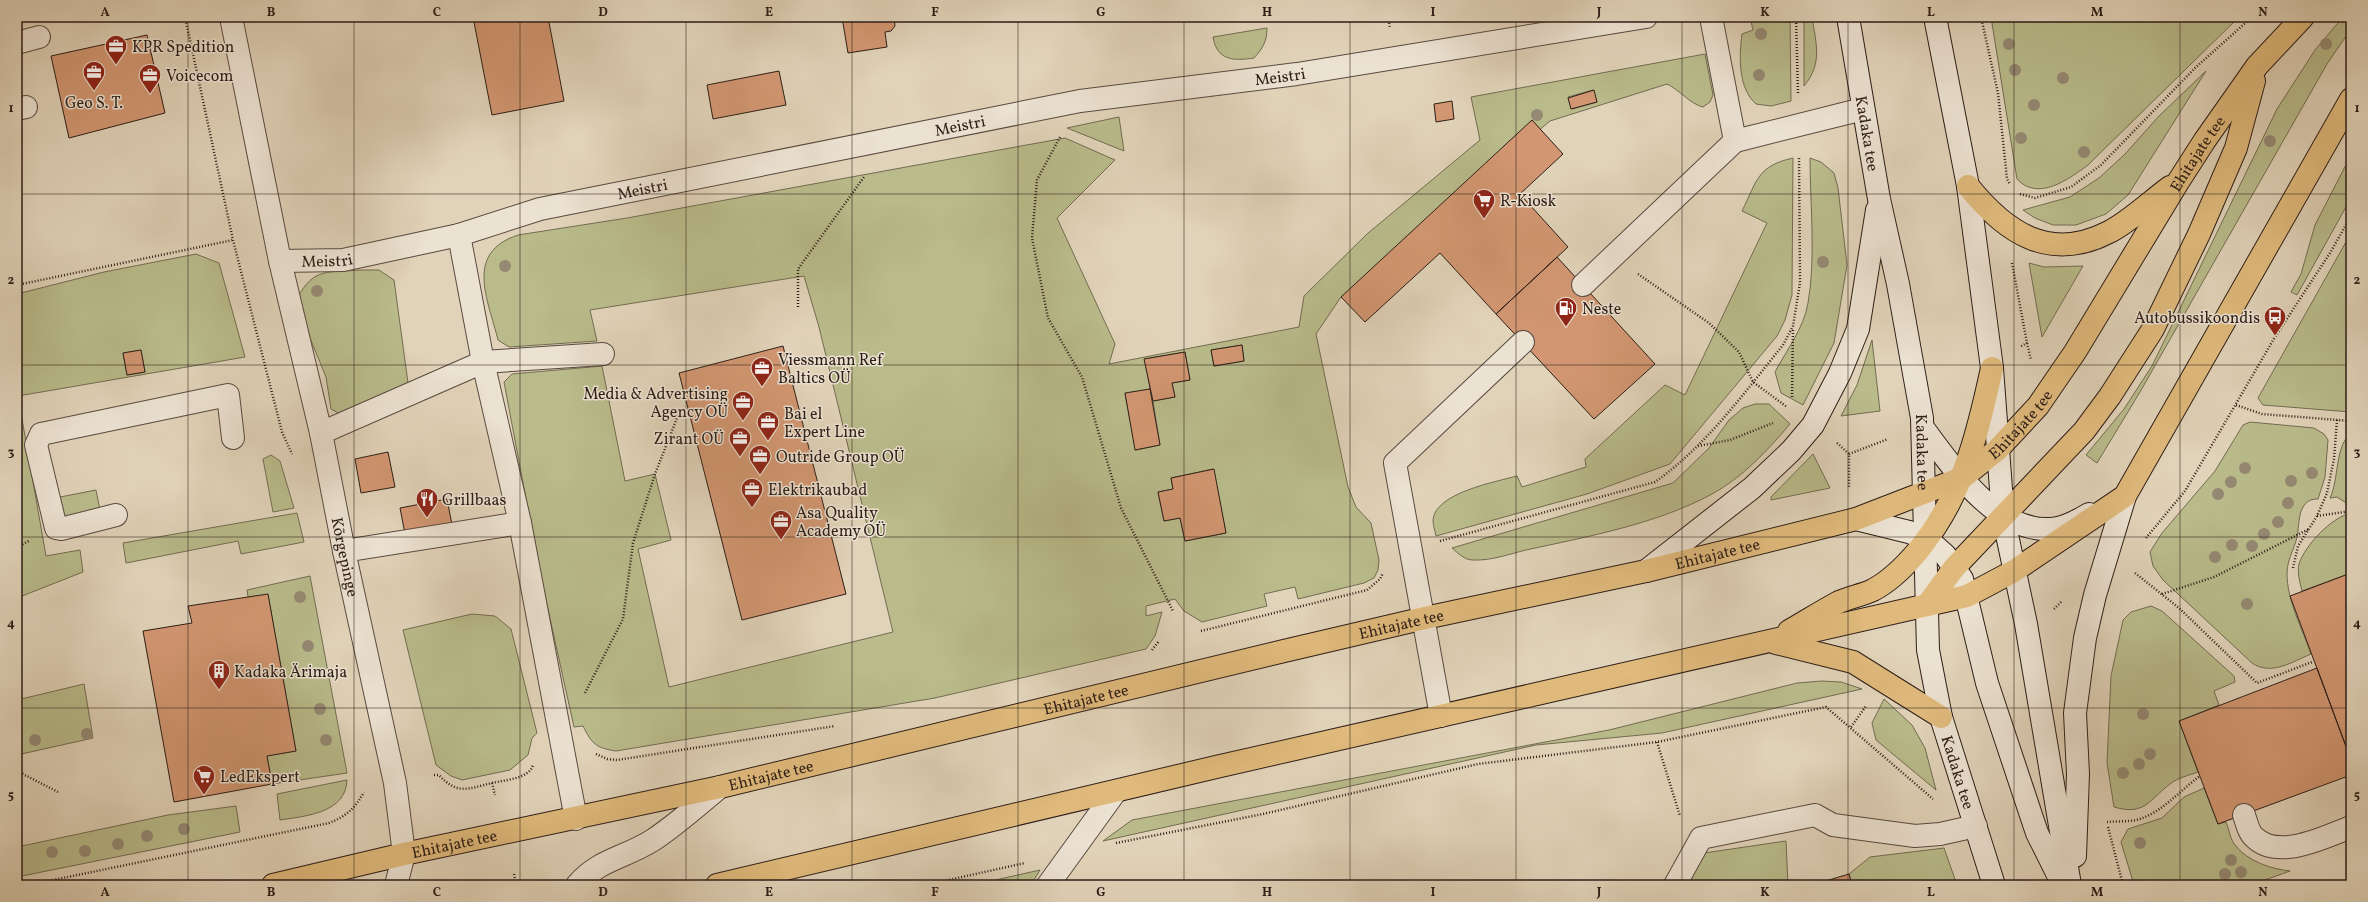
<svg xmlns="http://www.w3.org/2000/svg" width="2368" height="902" font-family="Vollkorn,serif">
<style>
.green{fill:#b9bb8b;stroke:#726c51;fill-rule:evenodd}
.building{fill:#d29772;stroke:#2c1d17}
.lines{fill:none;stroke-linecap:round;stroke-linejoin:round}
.lane-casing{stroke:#594a40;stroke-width:24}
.secondary-casing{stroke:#2c1d17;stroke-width:24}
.primary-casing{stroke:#2c1d17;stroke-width:24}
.path{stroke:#2c1d17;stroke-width:2.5;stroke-dasharray:1 2;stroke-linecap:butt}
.lane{stroke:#ece2d2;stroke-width:22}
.secondary{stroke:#ece2d2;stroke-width:22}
.primary{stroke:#e0ba7c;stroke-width:22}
.tree{fill:#958973}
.grid{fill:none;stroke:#2c1d17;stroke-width:1;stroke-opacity:0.55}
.labels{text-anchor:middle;stroke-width:3;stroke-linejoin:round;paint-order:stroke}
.poi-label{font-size:16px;fill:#2c1d17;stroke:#ece2d2;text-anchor:start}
.street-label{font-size:16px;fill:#2c1d17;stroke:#ece2d2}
.neatline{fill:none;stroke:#2c1d17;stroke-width:1.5}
.grid-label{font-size:13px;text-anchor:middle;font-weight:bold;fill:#2c1d17}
</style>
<rect width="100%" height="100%" fill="#e1d3b9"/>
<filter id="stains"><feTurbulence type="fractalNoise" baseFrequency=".005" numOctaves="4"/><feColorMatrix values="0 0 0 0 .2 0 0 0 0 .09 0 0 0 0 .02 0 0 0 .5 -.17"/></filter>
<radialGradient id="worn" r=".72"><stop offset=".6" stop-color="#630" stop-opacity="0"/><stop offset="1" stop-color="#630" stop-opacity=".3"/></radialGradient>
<path class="green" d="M1750 17H1790L1791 101 1771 106 1756 104C1738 88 1739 57 1742 34L1753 30Z
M1804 17H1812C1816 44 1823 63 1804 86Z
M1991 17H2239L2088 165C2069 179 2038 202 2017 179Z
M2343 17H2351V29L2327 64 2140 392 2097 463 2086 455 2124 409 2152 366 2277 109 2315 50Z
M1267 28C1267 41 1263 48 1254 58 1234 61 1217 61 1213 37Z
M1705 54 1713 95 1710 102 1703 107C1690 104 1680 90 1667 84L1550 121 1341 297 1316 334 1348 487 1356 507 1371 523 1379 560 1378 570 1374 578 1364 583 1298 599 1295 587 1264 594 1267 606 1202 622 1184 611 1175 599 1146 606V616L1162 612 1155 636 1146 649 935 698 616 751C596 748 592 744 583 726L574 727 540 573 504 382 512 374 602 366 625 481 655 474 671 540 638 549 669 687 893 632 819 327 804 276 590 310 597 341 509 347 498 340C488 299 464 253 518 235L627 218 1065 138 1115 160 1057 218 1115 344 1109 364 1299 327 1304 296 1367 234 1480 140 1471 97ZM1593 90 1597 102 1572 109 1568 97ZM1242 345 1244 361 1214 366 1211 350ZM1185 352 1190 380 1172 383 1175 397 1153 401 1160 445 1136 450 1125 394 1150 389 1145 359ZM1213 469 1226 533 1185 541 1180 518 1164 521 1158 492 1173 489 1171 478Z
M2206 71 2128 195 2106 214 2076 225H2053L2035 218 2023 210 2070 197 2099 178 2125 154 2159 116Z
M1119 117 1124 151 1067 128Z
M2351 155V198L2297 295 2291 292 2301 274 2315 225Z
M1793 158 1792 295 1785 320 1777 336 1670 464 1587 494 1436 536C1435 531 1433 525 1433 520 1435 493 1495 482 1517 476L1522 487 1586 467 1585 459 1665 385 1685 395 1767 223 1742 211C1757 181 1757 166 1793 158Z
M1810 158 1821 162 1834 173 1838 188 1847 265 1834 343 1803 405 1781 393 1775 372C1786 351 1804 328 1808 303 1816 259 1810 203 1810 158Z
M2351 233V412L2263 405 2258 398Z
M196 254 219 263 245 357 18 396 46 556 80 550 83 572 17 598V294L104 272ZM141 350 145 372 127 375 123 353Z
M2029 263 2044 267 2083 266 2042 337Z
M359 270H379L394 280 408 383 340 414 331 409 326 377 310 338 298 297C314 267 328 273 359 270Z
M1872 340 1880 411 1841 416 1857 385Z
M1755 404H1769L1790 424C1768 450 1742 478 1712 494 1657 524 1586 537 1526 550 1510 554 1490 561 1473 560 1464 560 1458 553 1452 548L1673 483 1709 448 1729 420 1743 408Z
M2250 422 2314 428 2324 434 2328 440 2325 477 2318 499C2300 498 2299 519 2298 531 2297 545 2287 558 2287 573 2287 601 2302 628 2311 654 2292 662 2271 676 2252 663L2163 580 2153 566 2150 552 2162 533 2215 471 2243 425Z
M2351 434V506L2337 497 2330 498C2339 480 2335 444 2351 434Z
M1813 454 1830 488 1771 500V497Z
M271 455 280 461 294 508 273 512 263 459Z
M96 490 101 515 59 522 55 498Z
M297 513 304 542 241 554 238 541 126 563 123 543Z
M2351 513V573L2302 591C2300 583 2297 572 2299 564 2305 545 2332 517 2351 513Z
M310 576 347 773 272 784 267 756 296 751 268 595 248 597 247 590Z
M2151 606 2162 611 2234 676 2235 682 2214 691 2219 705 2179 721 2198 772C2190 775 2177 778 2170 784 2149 800 2145 816 2114 807L2107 763 2111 676 2123 620 2131 612Z
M472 614 495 616 511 629 537 733 532 738 528 755 510 770 462 780 451 776 436 765 403 630Z
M1822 681 1841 682 1862 689 1662 733 1536 745 1103 841 1132 820 1609 730 1797 683Z
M84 684 93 738 17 755V700Z
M1884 699 1912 725 1925 748 1936 790 1876 740 1872 723Z
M347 780C346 813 306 816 280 820L277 794Z
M2204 788 2218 824 2226 822C2229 829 2230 839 2235 845 2247 861 2271 869 2290 871L2251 885H2134L2121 842 2128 829 2162 818 2184 797Z
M236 806 240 832 17 877V847L168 815Z
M1786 841 1788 885H1687L1704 853Z
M1944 848 1957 885H1852L1849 874 1870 857Z
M1040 870 1031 885H973Z"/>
<path class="building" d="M473 17H548L564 101 492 115Z
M842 17H894L895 26 891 31 885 32 887 47 848 53Z
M147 35 165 113 69 138 51 56Z
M779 71 786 105 713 119 707 85Z
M1594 90 1597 102 1571 109 1568 98Z
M1452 101 1454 119 1436 122 1434 104Z
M1532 120 1563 154 1520 194 1568 247 1496 314 1440 253 1365 322 1341 297Z
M1557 257 1655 364 1594 419 1496 314Z
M1242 345 1244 361 1214 366 1211 350Z
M783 346 846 594 742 620 679 373Z
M141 350 145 372 127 375 123 353Z
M1185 352 1190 380 1172 383 1175 397 1153 401 1144 359Z
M1150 389 1160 445 1135 450 1125 393Z
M388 452 395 487 361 493 355 459Z
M1214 469 1226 533 1185 541 1180 518 1164 521 1158 492 1173 489 1171 478Z
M447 499 453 530 406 539 400 508Z
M2351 573V760L2290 596Z
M268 594 296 751 267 756 272 784 174 802 143 631 192 623 188 606Z
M2317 668 2351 760V775L2218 824 2179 721Z
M1849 874 1852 885H1812Z"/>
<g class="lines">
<g class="lane-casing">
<g id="lane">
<path id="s1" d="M231 17 280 261 321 433 344 551 395 783 404 854 396 885"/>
<path d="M1711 17 1735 141"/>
<path d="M17 43 39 37"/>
<path d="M17 109 26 107"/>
<path d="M459 235 483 362 520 523 576 819"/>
<path id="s2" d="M280 261 343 260 459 235 540 209 1080 101 1297 74 1646 17"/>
<path d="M1583 285 1735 141 1863 109"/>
<path d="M321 433 483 362 603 354"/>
<path d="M116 515 61 529 56 528 36 445 41 434 228 395 233 438"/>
<path d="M344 551 520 523"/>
<path d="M1441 716 1395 463 1523 342"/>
<path d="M2244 815C2246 821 2249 833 2254 837 2278 861 2325 837 2351 827"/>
<path d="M577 885C599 859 625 858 653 840 676 825 698 805 720 787"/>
<path d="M1048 885 1116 791"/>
<path d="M1675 885 1701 838 1815 815 1833 825 1915 836 1940 834 1976 826"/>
</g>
</g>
<g class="secondary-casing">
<g id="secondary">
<path id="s3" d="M1848 17 1879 199 1898 284 1922 418 1928 650 1941 717 1994 885"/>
<path d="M1935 17 1968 186 1992 368 2003 516 2026 624 2070 885"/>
<path d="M1923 428C1952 466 1994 531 2049 529 2063 529 2077 521 2089 514"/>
<path d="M1856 519 1909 532 1927 539 1945 555 1962 579 1987 683 2037 833 2063 885"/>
<path d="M1646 571 1752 488 1791 451 1813 425 1840 373 1858 329 1877 210"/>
<path d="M2075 856 2078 774 2075 713 2085 638 2095 595 2125 496"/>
</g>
</g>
<g class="primary-casing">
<g id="primary">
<path d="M1968 186C2005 232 2049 263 2109 232 2129 222 2151 201 2170 187"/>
<path d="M1927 605 1954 568 2084 431 2110 396 2153 329 2199 234 2236 148 2254 81"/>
<path d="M1789 631C1805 622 1822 611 1839 602 1850 597 1863 595 1873 590 1890 581 1905 566 1917 552 1963 495 1977 438 1992 368"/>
<path d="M1776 643 1853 662 1941 717"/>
<path id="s4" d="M273 885 404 854 720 787 1284 651 1425 618 1646 571 1856 519 1962 478 1997 450 2038 406 2075 352 2178 182 2205 140 2257 66 2303 17"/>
<path d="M717 885 1216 767 1967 596 2014 571 2125 496 2351 99"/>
</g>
</g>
<path class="path" d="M185 17 233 240 282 432 292 454
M1388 17 1390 28
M1796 17 1798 94
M1981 17 1998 93 2007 179 2010 184
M1060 137 1037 180 1032 238 1048 318 1082 377 1121 508 1173 611
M2020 194 2035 198 2071 187 2101 165 2195 68 2252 17
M2012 263 2027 343 2020 347
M1638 274 1709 323 1739 352 1753 382 1787 407
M17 285 233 240
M798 307V269L864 177
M2027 343 2031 360
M1792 397 1793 328
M2236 405 2262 414 2351 421
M1837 443 1849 454V488
M1698 446 1730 440 1773 423
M1849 454 1888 439
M2317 516 2351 511
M2146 538 2185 491 2275 337 2330 253 2351 216
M1440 541 1655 482C1706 446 1744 393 1783 345L1793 326 1800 283 1799 157
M17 547 29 541
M2293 568 2298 546 2317 516 2327 493 2334 459 2337 420
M2135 573 2179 608 2257 683 2312 662
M2162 594 2214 577 2309 529
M2054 609 2062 601
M1201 631 1367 590 1380 579 1383 573
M1152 650 1159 641
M585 693 623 619 633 543 655 474 679 413
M1851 727 1866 706
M1657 742 1680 816
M596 754 607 759 617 760 835 726
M17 771 58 792
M434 775H439C457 795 468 789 492 783L495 795
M492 783C504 780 529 779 533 765
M2107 822C2116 821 2127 822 2136 820 2161 814 2179 791 2200 776
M2108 827 2123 885
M1116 843 1263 814 1478 764 1657 742 1826 707 1933 799
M514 874 516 885
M29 885 329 823C347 816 355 808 364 792
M926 885 1025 863"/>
<use href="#lane" class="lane"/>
<use href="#secondary" class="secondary"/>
<use href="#primary" class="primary"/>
</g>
<g class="tree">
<circle cx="1761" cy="34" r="6"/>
<circle cx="2009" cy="44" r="6"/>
<circle cx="2326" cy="44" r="6"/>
<circle cx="2015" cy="70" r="6"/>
<circle cx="1759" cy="75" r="6"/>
<circle cx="2063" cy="78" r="6"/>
<circle cx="2034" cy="105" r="6"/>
<circle cx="1537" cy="115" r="6"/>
<circle cx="2021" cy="138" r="6"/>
<circle cx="2270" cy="141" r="6"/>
<circle cx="2084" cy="152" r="6"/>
<circle cx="1823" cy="262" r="6"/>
<circle cx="505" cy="266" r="6"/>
<circle cx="317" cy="291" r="6"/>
<circle cx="2245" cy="468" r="6"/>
<circle cx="2312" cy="473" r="6"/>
<circle cx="2291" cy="481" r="6"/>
<circle cx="2231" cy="482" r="6"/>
<circle cx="2218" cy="494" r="6"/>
<circle cx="2288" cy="503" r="6"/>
<circle cx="2278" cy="522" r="6"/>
<circle cx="2264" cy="534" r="6"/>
<circle cx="2232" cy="545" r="6"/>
<circle cx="2252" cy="546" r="6"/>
<circle cx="2215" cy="557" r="6"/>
<circle cx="300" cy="597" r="6"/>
<circle cx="2247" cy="604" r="6"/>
<circle cx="308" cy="646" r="6"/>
<circle cx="320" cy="709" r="6"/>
<circle cx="2143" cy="714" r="6"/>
<circle cx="87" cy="734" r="6"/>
<circle cx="35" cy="740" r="6"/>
<circle cx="326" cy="740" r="6"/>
<circle cx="2150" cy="754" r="6"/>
<circle cx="2139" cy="764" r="6"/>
<circle cx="2123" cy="773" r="6"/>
<circle cx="184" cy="829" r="6"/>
<circle cx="147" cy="836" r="6"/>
<circle cx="2140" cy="843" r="6"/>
<circle cx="118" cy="844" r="6"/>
<circle cx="85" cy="851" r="6"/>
<circle cx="52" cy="852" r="6"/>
<circle cx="2231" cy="860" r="6"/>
<circle cx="2241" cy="872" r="6"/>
<circle cx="2225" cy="874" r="6"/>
</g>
<path class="grid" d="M188 17V885M354 17V885M520 17V885M686 17V885M852 17V885M1018 17V885M1184 17V885M1350 17V885M1516 17V885M1682 17V885M1848 17V885M2014 17V885M2180 17V885M17 194H2351M17 365H2351M17 537H2351M17 708H2351"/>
<defs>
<g id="office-pin" transform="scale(1.15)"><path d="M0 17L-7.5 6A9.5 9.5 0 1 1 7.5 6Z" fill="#8f2418" stroke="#ece2d2"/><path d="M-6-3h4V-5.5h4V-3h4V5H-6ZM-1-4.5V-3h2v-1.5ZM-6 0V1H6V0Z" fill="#fff"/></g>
<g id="supermarket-pin" transform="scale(1.15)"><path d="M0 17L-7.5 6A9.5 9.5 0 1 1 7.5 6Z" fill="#8f2418" stroke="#ece2d2"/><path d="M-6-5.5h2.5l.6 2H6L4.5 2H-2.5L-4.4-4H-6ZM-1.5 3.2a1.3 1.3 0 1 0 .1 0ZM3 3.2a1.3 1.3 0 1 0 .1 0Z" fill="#fff"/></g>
<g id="fuel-pin" transform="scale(1.15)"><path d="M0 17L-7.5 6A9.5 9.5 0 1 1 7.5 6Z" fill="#8f2418" stroke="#ece2d2"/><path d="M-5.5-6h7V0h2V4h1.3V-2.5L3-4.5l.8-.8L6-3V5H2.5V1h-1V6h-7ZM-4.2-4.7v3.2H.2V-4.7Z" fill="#fff"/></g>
<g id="bus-pin" transform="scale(1.15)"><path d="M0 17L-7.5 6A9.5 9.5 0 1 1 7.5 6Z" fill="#8f2418" stroke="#ece2d2"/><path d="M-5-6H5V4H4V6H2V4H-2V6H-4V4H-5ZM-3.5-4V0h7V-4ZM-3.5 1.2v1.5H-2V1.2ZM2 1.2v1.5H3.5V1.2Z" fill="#fff"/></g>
<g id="restaurant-pin" transform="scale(1.15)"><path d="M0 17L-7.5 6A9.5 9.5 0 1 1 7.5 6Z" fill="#8f2418" stroke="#ece2d2"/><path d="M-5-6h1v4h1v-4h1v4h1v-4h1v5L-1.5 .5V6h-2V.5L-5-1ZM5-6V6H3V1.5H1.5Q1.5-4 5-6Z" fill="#fff"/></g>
<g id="building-pin" transform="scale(1.15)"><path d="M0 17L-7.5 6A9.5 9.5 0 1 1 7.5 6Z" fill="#8f2418" stroke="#ece2d2"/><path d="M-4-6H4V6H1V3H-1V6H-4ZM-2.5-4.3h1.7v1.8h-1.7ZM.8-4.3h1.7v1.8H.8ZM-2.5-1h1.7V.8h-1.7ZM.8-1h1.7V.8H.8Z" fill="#fff"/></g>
</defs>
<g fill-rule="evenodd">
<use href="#office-pin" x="116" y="46"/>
<use href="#office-pin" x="94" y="72"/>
<use href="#office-pin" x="150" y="75"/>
<use href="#supermarket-pin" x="1484" y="200"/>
<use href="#fuel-pin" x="1566" y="308"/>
<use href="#bus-pin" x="2275" y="317"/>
<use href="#office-pin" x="762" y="368"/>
<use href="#office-pin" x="743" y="402"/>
<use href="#office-pin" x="768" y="422"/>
<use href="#office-pin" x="740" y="438"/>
<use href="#office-pin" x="760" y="456"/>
<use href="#office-pin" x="752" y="489"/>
<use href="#restaurant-pin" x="427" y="499"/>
<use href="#office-pin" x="781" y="521"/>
<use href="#building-pin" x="219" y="671"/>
<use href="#supermarket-pin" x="204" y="776"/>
</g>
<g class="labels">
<g class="poi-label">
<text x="132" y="52">KPR Spedition</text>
<text x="166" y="81">Voicecom</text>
<text x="94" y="108" text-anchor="middle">Geo S. T.</text>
<text x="1500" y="206">R-Kiosk</text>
<text x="1582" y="314">Neste</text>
<text x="2260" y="323" text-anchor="end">Autobussikoondis</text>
<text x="778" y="365">Viessmann Ref<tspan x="778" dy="18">Baltics OÜ</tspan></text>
<text x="728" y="399" text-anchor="end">Media &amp; Advertising<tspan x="728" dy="18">Agency OÜ</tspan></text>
<text x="784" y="419">Bai el<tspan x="784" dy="18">Expert Line</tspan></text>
<text x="724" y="444" text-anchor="end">Zirant OÜ</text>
<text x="776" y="462">Outride Group OÜ</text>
<text x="768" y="495">Elektrikaubad</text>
<text x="442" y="505">Grillbaas</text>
<text x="796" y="518">Asa Quality<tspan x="796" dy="18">Academy OÜ</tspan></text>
<text x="234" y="677">Kadaka Ärimaja</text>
<text x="220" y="782">LedEkspert</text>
</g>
<g class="street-label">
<text dy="6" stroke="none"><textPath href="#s2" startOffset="1019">Meistri</textPath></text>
<text dy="6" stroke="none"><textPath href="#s2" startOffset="695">Meistri</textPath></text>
<text dy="6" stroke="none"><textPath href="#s3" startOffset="118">Kadaka tee</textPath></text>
<text dy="6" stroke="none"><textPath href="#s4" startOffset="2142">Ehitajate tee</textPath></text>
<text dy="6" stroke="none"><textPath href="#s2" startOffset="371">Meistri</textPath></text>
<text dy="6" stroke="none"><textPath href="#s2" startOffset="47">Meistri</textPath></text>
<text dy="6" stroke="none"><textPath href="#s4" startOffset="1818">Ehitajate tee</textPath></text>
<text dy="6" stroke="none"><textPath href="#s3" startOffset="442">Kadaka tee</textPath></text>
<text dy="6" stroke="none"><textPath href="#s4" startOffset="1482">Ehitajate tee</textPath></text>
<text dy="6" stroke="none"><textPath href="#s1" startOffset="552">Kõrgepinge</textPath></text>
<text dy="6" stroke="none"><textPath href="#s4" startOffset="1158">Ehitajate tee</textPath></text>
<text dy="6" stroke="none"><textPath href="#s4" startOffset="834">Ehitajate tee</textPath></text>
<text dy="6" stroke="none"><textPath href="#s3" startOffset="766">Kadaka tee</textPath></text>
<text dy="6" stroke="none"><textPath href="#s4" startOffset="510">Ehitajate tee</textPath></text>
<text dy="6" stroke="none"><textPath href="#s4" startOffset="186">Ehitajate tee</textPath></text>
</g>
</g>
<rect width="2368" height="902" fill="none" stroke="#e1d3b9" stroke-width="44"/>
<rect x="22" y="22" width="2324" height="858" class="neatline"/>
<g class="grid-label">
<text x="105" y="16">A</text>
<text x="271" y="16">B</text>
<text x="437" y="16">C</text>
<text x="603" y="16">D</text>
<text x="769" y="16">E</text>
<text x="935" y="16">F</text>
<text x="1101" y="16">G</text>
<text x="1267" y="16">H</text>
<text x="1433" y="16">I</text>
<text x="1599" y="16">J</text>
<text x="1765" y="16">K</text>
<text x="1931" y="16">L</text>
<text x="2097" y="16">M</text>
<text x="2263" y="16">N</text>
<text x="11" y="112">1</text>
<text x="2357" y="112">1</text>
<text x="11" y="284">2</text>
<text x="2357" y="284">2</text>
<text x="11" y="456">3</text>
<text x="2357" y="456">3</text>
<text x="11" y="627">4</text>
<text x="2357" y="627">4</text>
<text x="11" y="799">5</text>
<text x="2357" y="799">5</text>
<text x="105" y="896">A</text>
<text x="271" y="896">B</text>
<text x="437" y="896">C</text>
<text x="603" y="896">D</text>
<text x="769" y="896">E</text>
<text x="935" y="896">F</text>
<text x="1101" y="896">G</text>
<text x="1267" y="896">H</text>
<text x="1433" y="896">I</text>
<text x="1599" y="896">J</text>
<text x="1765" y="896">K</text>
<text x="1931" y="896">L</text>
<text x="2097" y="896">M</text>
<text x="2263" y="896">N</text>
</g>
<rect width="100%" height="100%" filter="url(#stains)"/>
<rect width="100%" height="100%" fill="url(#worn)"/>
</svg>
